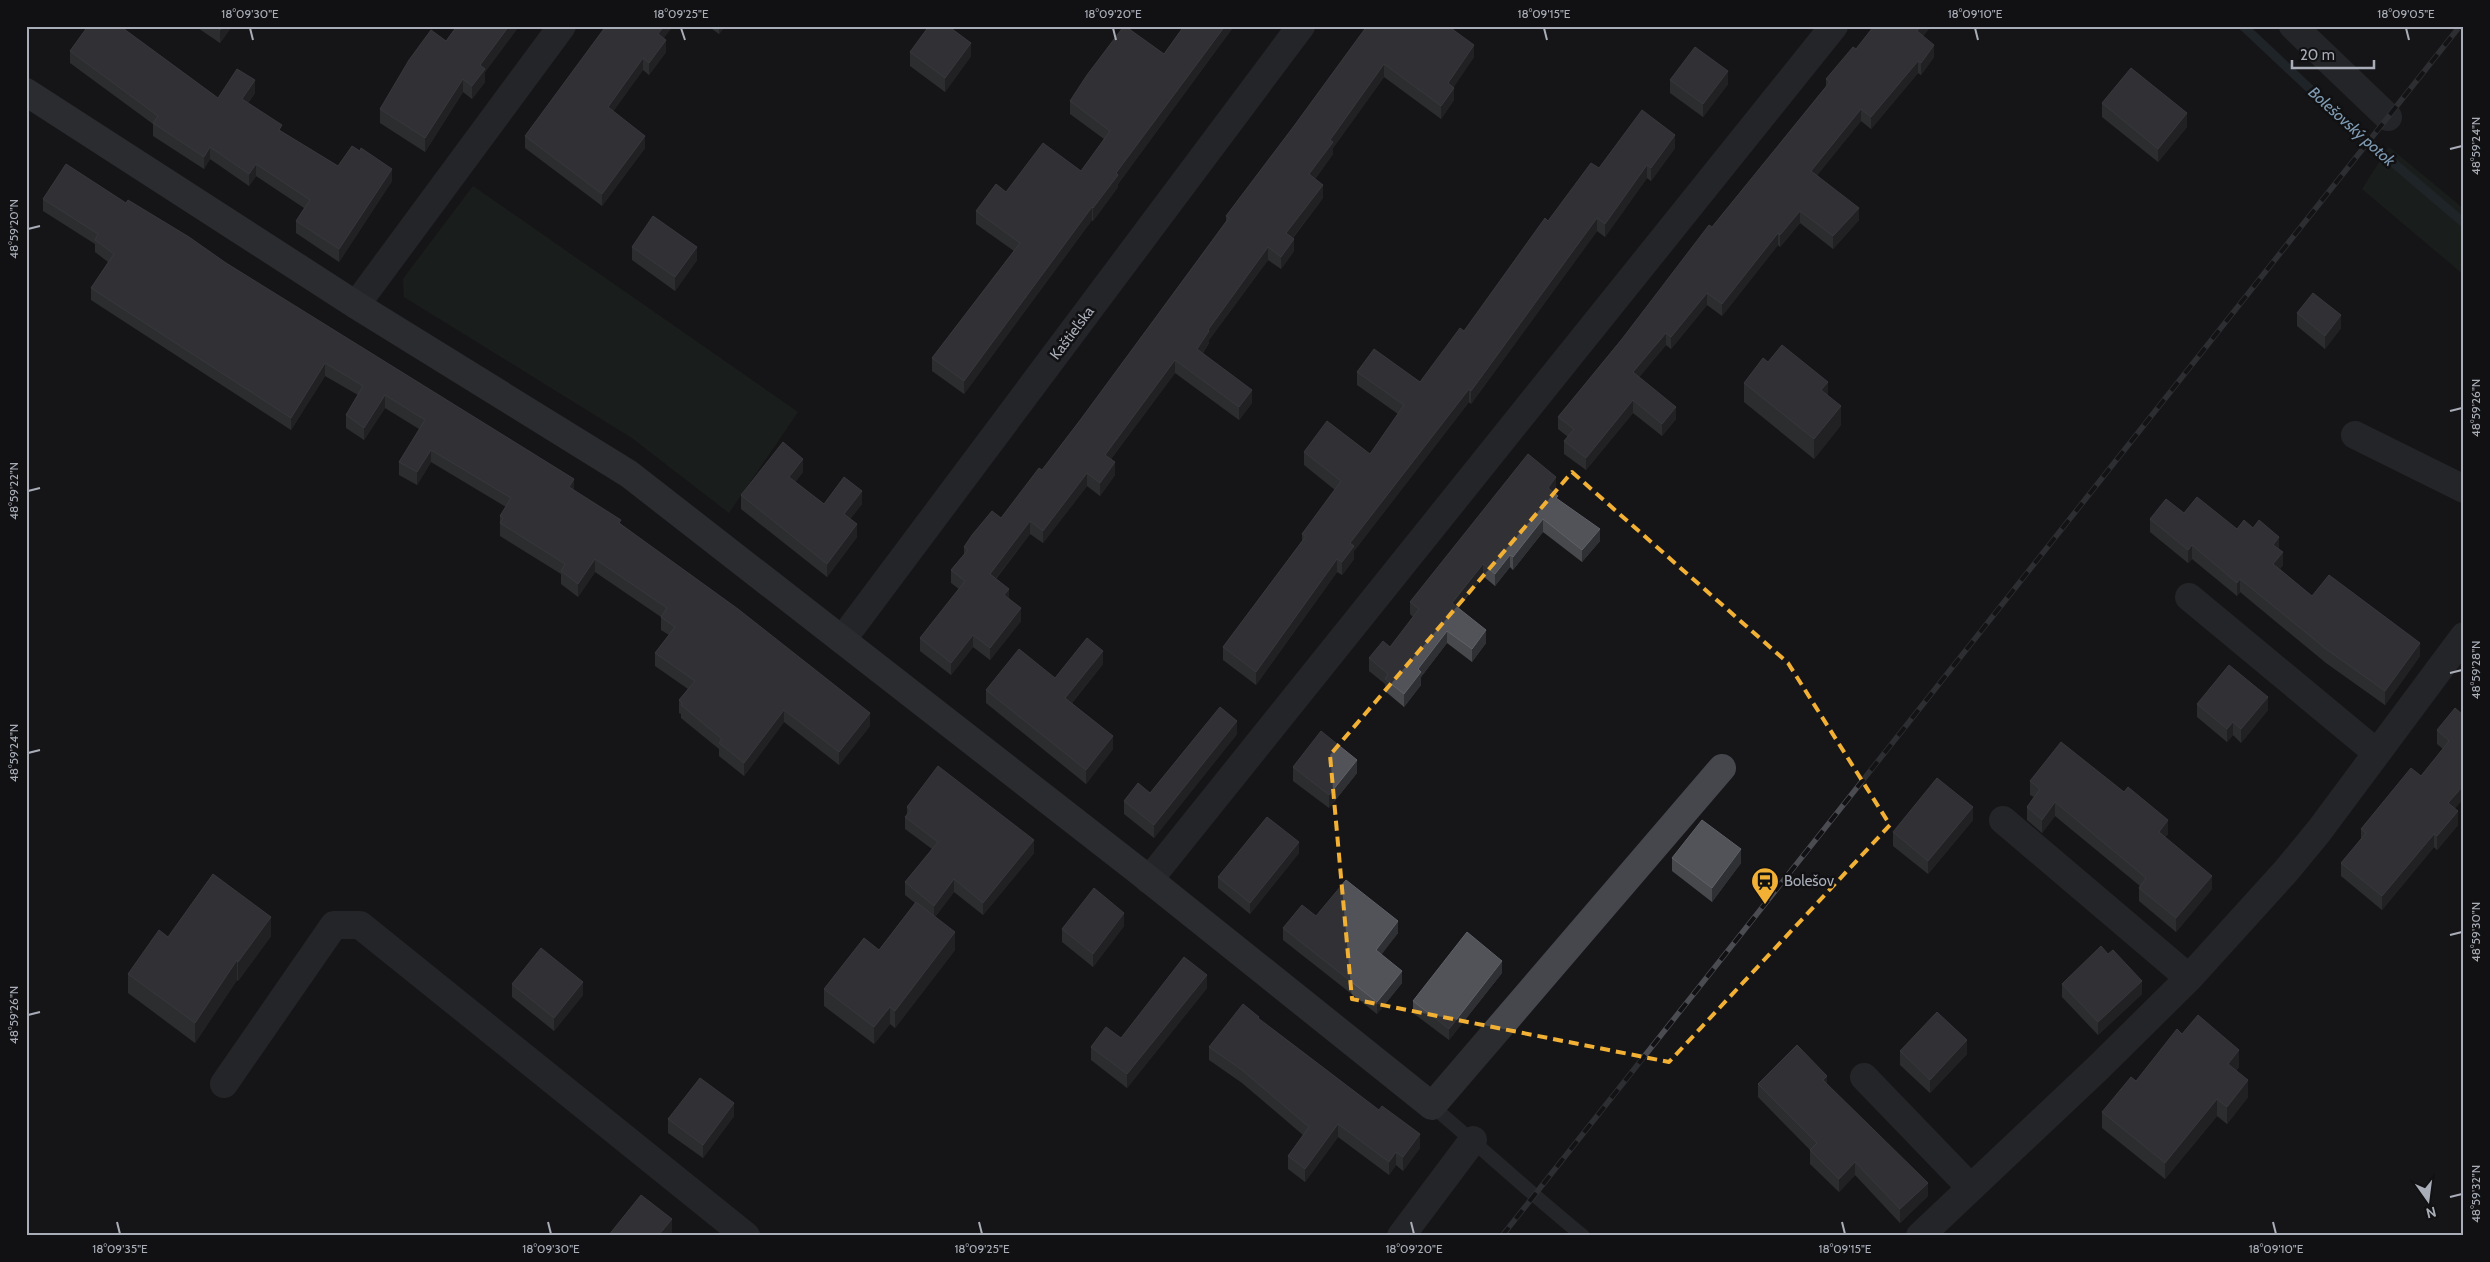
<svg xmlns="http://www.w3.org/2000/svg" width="2490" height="1262" font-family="Cabin,sans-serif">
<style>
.green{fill:#1e261f}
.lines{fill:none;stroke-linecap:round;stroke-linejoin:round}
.stream{stroke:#2c353c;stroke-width:9}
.lane{stroke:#37383d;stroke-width:14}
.street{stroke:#37383d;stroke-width:28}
.secondary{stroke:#45474d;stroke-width:28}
.rail-casing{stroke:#4a4c52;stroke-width:5.5}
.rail{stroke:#111113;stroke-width:4;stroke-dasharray:11;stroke-linecap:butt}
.wall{fill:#47494d}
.shaded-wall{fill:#2f3033}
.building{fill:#525359;stroke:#5f6168}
.marked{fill:none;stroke:#f2b134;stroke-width:4;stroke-dasharray:10 6;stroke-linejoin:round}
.ticks{fill:none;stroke:#a8adb8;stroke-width:2}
.labels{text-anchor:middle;stroke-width:5;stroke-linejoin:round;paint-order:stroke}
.street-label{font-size:15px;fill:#a8adb8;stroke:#111113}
.poi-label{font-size:15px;fill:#a8adb8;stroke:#111113;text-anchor:start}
.water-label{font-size:16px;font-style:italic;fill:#7f9bb3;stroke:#111113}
.neatline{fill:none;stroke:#a8adb8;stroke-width:2}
.ticks-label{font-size:12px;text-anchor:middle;fill:#a8adb8}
</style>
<rect width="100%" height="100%" fill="#161618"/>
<path class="green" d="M2389 147 2464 209V275L2362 189Z
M473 186 798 412 729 513 632 438 404 297 403 279Z"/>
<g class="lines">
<path class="stream" d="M2243 26 2342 119 2464 223"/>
<path class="lane" d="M1432 1106C1483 1149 1531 1194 1583 1236"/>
<path class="street" d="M2293 26 2388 117
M356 305 562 26
M2355 435 2464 489
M2189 597 2377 753
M842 640 1301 26
M2003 820 2189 978
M1149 880 1834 26
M1864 1077 1971 1188
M224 1084 334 925H360L746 1236
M1401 1236 1473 1140
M1920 1236 2099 1067 2189 978 2286 871 2319 831 2464 636"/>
<path class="secondary" d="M26 92 356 305 629 474 1136 869 1432 1106 1722 768"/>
<g class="rail-casing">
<path id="rail" d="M1502 1236 2460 26"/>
</g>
<use href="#rail" class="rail"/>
</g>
<path class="wall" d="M195 26H232L220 43Z
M457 26H519L485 72V82L472 99 463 92 425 152 380 123V109L446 41Z
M708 26H725L719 34Z
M1184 26H1234L1118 184V187L1093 221 1092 220 964 394 932 371V358L1014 251 976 224V211L1006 192 1081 171 1104 139 1070 114V101L1164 54Z
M1367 26 1474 57 1453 87 1454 100 1441 119 1384 77 1333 148V154L1315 179 1323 198 1293 238 1294 251 1281 269 1268 260 1209 340V343L1203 353 1252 403 1239 420 1175 373 1111 459 1115 475 1100 496 1087 486 1043 543 1030 534 996 579 1009 598 1021 621 990 660 973 647 951 675 920 651V638L959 589 951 583V570L964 554V547L1001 518 1042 470 1081 419 1226 221V216L1294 126Z
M1874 26H1931L1923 36 1934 57 1921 75 1918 73 1871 129 1861 121 1817 175 1859 220 1833 249 1800 223 1780 247 1778 245 1722 316 1707 305 1671 349 1666 345 1639 377 1676 419 1662 436 1633 413 1586 470 1564 454V441L1568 437 1558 429V417L1622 339 1712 227 1826 86V79L1856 49Z
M664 39 666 52 649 75 643 70 613 111 645 148 602 206 525 148V136Z
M70 51 218 98 255 93 248 103 282 132 338 166 392 181 339 262 296 233V221L304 208 256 176 249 186 210 159 204 169 153 136V124L70 63Z
M910 52 971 56 945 92 910 66Z
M1670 80 1728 84 1703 117 1670 93Z
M2102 103 2187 127 2158 162 2102 117Z
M1675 148 1651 181 1647 178 1605 237 1597 231 1471 404 1469 402 1354 551V559L1342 575 1337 572 1256 685 1223 660V647L1302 541V534L1335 490 1304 465V452L1370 454 1398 414 1357 385V372L1420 382 1464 331 1548 221 1599 168Z
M43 199 126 203 226 263 574 490 621 524 870 726 839 765 784 722 744 776 719 756V749L681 718V714L679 713V700L688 689 655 666V653L669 635 661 630V617L595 572 578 597 561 584V574L500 536V516L506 507 431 462 417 485 399 475V462L419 429 385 408 364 440 346 428V415L358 395 325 376 291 430 91 300V288L108 262 95 252V244L43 211Z
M632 247 697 260 675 291 632 260Z
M2297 313 2341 328 2325 349 2297 326Z
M1768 362 1828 395 1841 425 1814 459 1744 402V383Z
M803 472 795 482 824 504H862L850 519 857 537 827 577 741 509V495Z
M1556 490 1554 493 1558 500 1600 541 1582 562 1543 532 1513 570 1510 567 1495 586 1483 576 1458 608 1486 643 1472 662 1447 643 1421 677V685L1404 707 1385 691V684L1369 671V658L1390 647 1413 617 1410 614V602Z
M2184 513 2237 529 2279 549 2283 565 2280 569 2312 596 2420 656 2385 705 2326 663 2240 592 2237 596 2192 559 2188 563 2150 532V519Z
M1103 664 1072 703 1113 749 1086 784 986 703V690L1055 678Z
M2197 704 2268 710 2241 743 2233 735 2227 742 2197 717Z
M2462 714 2455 809 2458 825 2437 850 2434 847 2382 910 2341 876V863L2361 839V829L2421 776 2443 749 2437 744V730Z
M1237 734 1154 838 1124 814V801L1150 793Z
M1293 767 1357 773 1329 808 1293 781Z
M2030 781 2168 834 2165 837 2212 889 2176 932 2139 901V888L2140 886 2055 816 2042 833 2027 820V807L2034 797 2030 795Z
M907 807 1034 853 983 915 954 892 935 917 955 950 895 1028 890 1024 874 1044 824 1006V989L879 950 915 903 905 895V882L932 849 905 829V817L907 814Z
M1973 820 1928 874 1893 846V832Z
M1299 853 1250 914 1218 888V877Z
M1672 858 1741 863 1712 902 1672 871Z
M1124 926 1093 967 1062 942V929Z
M1283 928 1398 933 1381 954 1402 983 1377 1014 1283 940Z
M271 936 238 981 237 980 195 1043 128 993V974L168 937Z
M2108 954 2142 994 2098 1035 2062 997V984Z
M1502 973 1449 1040 1413 1013V1001Z
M512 984 583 995 554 1031 512 997Z
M1207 988 1127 1088 1091 1060V1047L1121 1038Z
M1259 1019 1420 1148 1403 1171 1396 1165 1389 1175 1338 1137 1305 1182 1288 1169V1156L1303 1135 1242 1083 1209 1060V1047Z
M2182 1034 2239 1067 2236 1071 2248 1097 2227 1124 2217 1116 2165 1179 2102 1128V1112L2136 1081Z
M1900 1051 1967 1054 1930 1093 1900 1065Z
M1758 1084H1827L1928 1196 1900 1223 1855 1175 1839 1192 1810 1164V1150L1758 1097Z
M734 1116 703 1158 668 1133V1119Z"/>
<path class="shaded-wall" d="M222 26H232L220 43V30Z
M509 26H519L485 72V82L472 99V86L480 65Z
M664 26H673L658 46V34Z
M719 26H725L719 34Z
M1225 26H1234L1118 184V187L1093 221V208L1116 173Z
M1921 26H1931L1917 44V31Z
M666 40V52L649 75V63Z
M971 43V56L945 92V78Z
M1474 45V57L1448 96V83Z
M1934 45V57L1921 75V63Z
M643 58V70L608 119V107Z
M1918 61V73L1871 129V117Z
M1384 64V77L1333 148V154L1309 187V174L1330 140Z
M1728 71V84L1703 117V104Z
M463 79V92L425 152V138Z
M255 80V93L242 111V99Z
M1454 88V100L1441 119V106Z
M1861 109V121L1811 183V171Z
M2187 113V127L2158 162V149Z
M1675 135V148L1651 181V168Z
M645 136V148L602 206V194Z
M210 147V159L204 169V157Z
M256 164V176L249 186V174Z
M1647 165V178L1605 237V224Z
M392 169V181L339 262V249Z
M1323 185V198L1286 246V233Z
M1092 207V220L964 394V381Z
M1859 208V220L1833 249V236Z
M1800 211V223L1780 247V235Z
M1597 218V231L1471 404V391Z
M1778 233V245L1722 316V304Z
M1294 239V251L1281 269V257Z
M697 247V260L675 291V277Z
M1268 247V260L1209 340V343L1197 362V349L1208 330Z
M1707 293V305L1671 349V337Z
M2341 315V328L2325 349V336Z
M1666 333V345L1633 385V372Z
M1175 360V373L1105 467V455Z
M325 363V376L291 430V418Z
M1828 382V401L1821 390Z
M1469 389V402L1354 551V559L1342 575V562L1350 543Z
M1252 390V403L1239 420V407Z
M385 395V408L364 440V428Z
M1633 400V413L1586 470V458Z
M1841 406V425L1814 459V439Z
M1676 407V419L1662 436V424Z
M431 450V462L417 485V472Z
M803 459V472L789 490V477Z
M1115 462V475L1100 496V483Z
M1087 473V486L1043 543V531Z
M1556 477V490L1548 501V488Z
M574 479V492L569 487Z
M862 491V504L844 527V514Z
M1543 519V532L1513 570V557Z
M1030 521V534L990 586V574Z
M857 524V537L827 577V564Z
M1600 529V541L1582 562V550Z
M2279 537V551L2273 545Z
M2192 545V559L2188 563V550Z
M2283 552V565L2273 577V564Z
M1510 555V567L1495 586V574Z
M595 559V572L578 597V584Z
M1337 559V572L1256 685V672Z
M1483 564V576L1452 615V603Z
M2240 579V592L2237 596V583Z
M1009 589V601L1004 595Z
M1021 608V621L990 660V648Z
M1486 630V643L1472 662V649Z
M1447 631V643L1421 677V685L1404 707V694L1418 669Z
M973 635V647L951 675V663Z
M2420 643V656L2385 705V691Z
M1103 651V664L1065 711V698Z
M2268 697V710L2241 743V729Z
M784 710V722L744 776V763Z
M870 713V726L839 765V752Z
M1237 721V734L1154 838V825Z
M2233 722V735L2227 742V729Z
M1113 736V749L1086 784V770Z
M1357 760V773L1329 808V795Z
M2464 785V798L2448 817V803Z
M2055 802V816L2042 833V820Z
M1973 807V820L1928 874V861Z
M2458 811V825L2437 850V836Z
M2168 820V834L2159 845V832Z
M2434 834V847L2382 910V896Z
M1034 840V853L983 915V903Z
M1299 842V853L1250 914V903Z
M1741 849V863L1712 902V888Z
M2212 876V889L2176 932V918Z
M954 879V892L934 918V906Z
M1124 913V926L1093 967V954Z
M271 917V936L238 981V962Z
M1398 921V933L1376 962V950Z
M955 932V950L895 1028V1011Z
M237 960V980L195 1043V1023Z
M1502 961V973L1449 1040V1029Z
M1402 971V983L1377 1014V1002Z
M1207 975V988L1127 1088V1074Z
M2142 981V994L2098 1035V1022Z
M583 982V995L554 1031V1018Z
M890 1007V1024L874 1044V1027Z
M1967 1040V1054L1930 1093V1080Z
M2239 1050V1067L2228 1081V1064Z
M1827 1076V1089L1823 1080Z
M2248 1080V1097L2227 1124V1107Z
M2217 1099V1116L2165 1179V1163Z
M734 1103V1116L703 1158V1145Z
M1338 1124V1137L1305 1182V1169Z
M1420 1134V1148L1403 1171V1157Z
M1396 1152V1165L1389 1175V1162Z
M1855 1162V1175L1839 1192V1179Z
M1928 1183V1196L1900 1223V1209Z
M672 1219V1232L669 1236H658Z"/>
<path class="building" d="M88 26H120L218 98 237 69 255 80 242 99 282 125 279 130 338 166 352 146 360 151 361 148 392 169 339 249 296 221 310 200 256 164 249 174 210 147 204 157 153 123 158 116 70 51Z
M214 26H222L220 30Z
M457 26H509L480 65 485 69 472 86 463 79 425 138 380 109 409 60 431 30 446 41Z
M606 26H664L658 34 666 40 649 63 643 58 608 107 645 136 602 194 525 136Z
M929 26H948L971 43 945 78 910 52Z
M1124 26H1125L1164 54 1184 26H1225L1116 173 1118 175 1093 208 1092 207 964 381 932 358 1020 243 976 211 996 184 1006 192 1043 143 1081 171 1110 131 1070 101 1087 75Z
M1367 26H1448L1474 45 1448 83 1454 88 1441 106 1384 64 1330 140 1333 142 1309 174 1323 185 1286 233 1294 239 1281 257 1268 247 1208 330 1209 331 1197 349 1252 390 1239 407 1175 360 1105 455 1115 462 1100 483 1087 473 1043 531 1030 521 990 574 1009 589 1004 595 1021 608 990 648 973 635 951 663 920 638 965 581 951 570 968 550 964 547 972 535 992 511 1001 518 1039 468 1042 470 1081 419 1229 218 1226 216 1294 126Z
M1874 26H1921L1917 31 1934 45 1921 63 1918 61 1871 117 1861 109 1811 171 1859 208 1833 236 1800 211 1780 235 1778 233 1722 304 1707 293 1671 337 1666 333 1633 372 1676 407 1662 424 1633 400 1586 458 1564 441 1574 429 1558 417 1622 339 1709 225 1712 227 1830 82 1826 79 1853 47 1856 49Z
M1695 47 1728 71 1703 104 1670 80Z
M2131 68 2187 113 2158 149 2102 103Z
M1642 110 1675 135 1651 168 1647 165 1605 224 1597 218 1471 391 1469 389 1350 543 1354 546 1342 562 1337 559 1256 672 1223 647 1306 536 1302 534 1341 481 1304 452 1327 421 1370 454 1404 405 1357 372 1374 349 1420 382 1460 328 1464 331 1545 218 1548 221 1591 163 1599 168Z
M66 164 126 203 128 200 189 237 226 263 574 479 569 487 621 520 619 523 738 609 870 713 839 752 784 710 744 763 719 743 722 739 681 705 682 703 679 700 695 681 655 653 675 627 661 617 667 608 595 559 578 584 561 571 565 564 500 523 503 518 500 516 511 498 431 450 417 472 399 462 425 420 385 395 364 428 346 415 363 386 325 363 291 418 91 288 114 254 95 240 98 234 43 199Z
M653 216 697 247 675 277 632 247Z
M2313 293 2341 315 2325 336 2297 313Z
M1782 345 1828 382 1821 390 1841 406 1814 439 1744 383 1763 358 1768 362Z
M783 442 803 459 789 477 824 504 844 477 862 491 844 514 857 524 827 564 741 495Z
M1528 454 1556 477 1548 488 1558 496 1556 498 1600 529 1582 550 1543 519 1513 557 1510 555 1495 574 1483 564 1452 603 1486 630 1472 649 1447 631 1418 669 1421 672 1404 694 1385 679 1388 674 1369 658 1383 641 1390 647 1419 609 1410 602Z
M2197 497 2237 529 2244 520 2253 528 2259 520 2279 537 2273 545 2283 552 2273 564 2312 596 2329 575 2420 643 2385 691 2326 649 2240 579 2237 583 2192 545 2188 550 2150 519 2166 499 2184 513Z
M1087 638 1103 651 1065 698 1113 736 1086 770 986 690 1019 649 1055 678Z
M2229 665 2268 697 2241 729 2233 722 2227 729 2197 704Z
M1220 707 1237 721 1154 825 1124 801 1138 783 1150 793Z
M2455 708 2462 714 2464 711V785L2448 803 2458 811 2437 836 2434 834 2382 896 2341 863 2366 833 2361 829 2411 768 2421 776 2449 741 2437 730Z
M1321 731 1357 760 1329 795 1293 767Z
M2061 742 2124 792 2128 787 2168 820 2159 832 2212 876 2176 918 2139 888 2146 878 2055 802 2042 820 2027 807 2040 789 2030 781Z
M938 766 1034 840 983 903 954 879 934 906 905 882 938 842 905 817 911 810 907 807Z
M1937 778 1973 807 1928 861 1893 832Z
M1267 817 1299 842 1250 903 1218 877Z
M1702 820 1741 849 1712 888 1672 858Z
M213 874 271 917 238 962 237 960 195 1023 128 974 159 930 168 937Z
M1346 880 1398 921 1376 950 1402 971 1377 1002 1283 928 1302 905 1316 916Z
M1094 888 1124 913 1093 954 1062 929Z
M916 902 955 932 895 1011 890 1007 874 1027 824 989 864 938 879 950Z
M1467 932 1502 961 1449 1029 1413 1001Z
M2101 946 2108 954 2113 950 2142 981 2098 1022 2062 984Z
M541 948 583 982 554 1018 512 984Z
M1184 957 1207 975 1127 1074 1091 1047 1106 1027 1121 1038Z
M1243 1004 1259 1017 1258 1018 1379 1110 1382 1106 1420 1134 1403 1157 1396 1152 1389 1162 1338 1124 1305 1169 1288 1156 1309 1127 1242 1070 1209 1047Z
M1937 1012 1967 1040 1930 1080 1900 1051Z
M2198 1015 2239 1050 2228 1064 2248 1080 2227 1107 2217 1099 2165 1163 2102 1112 2131 1077 2136 1081 2177 1029 2182 1034Z
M1797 1045 1827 1076 1823 1080 1928 1183 1900 1209 1855 1162 1839 1179 1810 1150 1817 1143 1758 1084Z
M700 1078 734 1103 703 1145 668 1119Z
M641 1195 672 1219 658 1236H608Z"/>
<path d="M0 0H2490V1262H0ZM1572 472 1788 663 1890 825 1669 1062 1352 999 1330 755Z" fill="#161618" fill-opacity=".55" fill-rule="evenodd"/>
<path class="marked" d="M1572 472 1788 663 1890 825 1669 1062 1352 999 1330 755Z"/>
<path class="ticks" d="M250 28 253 40M681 28 685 40M1113 28 1116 40M1544 28 1547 40M1975 28 1978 40M2406 28 2409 40M2450 149 2462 146M28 229 40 226M2450 411 2462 408M28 491 40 488M2450 673 2462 670M28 753 40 750M2450 935 2462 932M28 1015 40 1012M2450 1197 2462 1194M117 1222 120 1234M548 1222 551 1234M979 1222 982 1234M1411 1222 1414 1234M1842 1222 1845 1234M2273 1222 2276 1234"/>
<defs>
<g id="station-pin" transform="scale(1.4375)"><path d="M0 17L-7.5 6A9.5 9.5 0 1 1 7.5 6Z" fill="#f2b134" stroke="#111113"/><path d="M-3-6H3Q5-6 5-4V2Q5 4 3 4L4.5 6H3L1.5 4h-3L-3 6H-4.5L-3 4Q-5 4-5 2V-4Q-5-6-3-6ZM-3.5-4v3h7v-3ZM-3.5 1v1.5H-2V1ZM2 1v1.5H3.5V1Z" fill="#111"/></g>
</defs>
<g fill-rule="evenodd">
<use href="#station-pin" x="1765" y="881"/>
</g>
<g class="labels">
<g class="street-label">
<text transform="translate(1072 333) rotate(-53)" y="5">Kaštieľska</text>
</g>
<g class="poi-label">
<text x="1784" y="886">Bolešov</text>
</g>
<g class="water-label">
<text transform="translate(2352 126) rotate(42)" y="6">Bolešovský potok</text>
</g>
</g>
<rect width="2490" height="1262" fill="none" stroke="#111113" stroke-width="55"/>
<g transform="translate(2428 1200) rotate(166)" stroke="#111113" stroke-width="4" paint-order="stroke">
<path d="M0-4L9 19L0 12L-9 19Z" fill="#a8adb8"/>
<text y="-8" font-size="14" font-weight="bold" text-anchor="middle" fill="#a8adb8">N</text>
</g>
<path d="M2292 60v8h82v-8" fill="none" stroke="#a8adb8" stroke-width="2.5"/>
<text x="2300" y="60" font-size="15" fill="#a8adb8" stroke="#111113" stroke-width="4" paint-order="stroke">20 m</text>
<rect x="28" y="28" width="2434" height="1206" class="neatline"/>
<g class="ticks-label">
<text x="250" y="18">18°09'30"E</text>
<text x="681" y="18">18°09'25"E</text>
<text x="1113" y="18">18°09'20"E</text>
<text x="1544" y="18">18°09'15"E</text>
<text x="1975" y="18">18°09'10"E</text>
<text x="2406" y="18">18°09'05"E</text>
<text transform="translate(2476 146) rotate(-90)" y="4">48°59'24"N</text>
<text transform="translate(14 229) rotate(-90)" y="4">48°59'20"N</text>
<text transform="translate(2476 408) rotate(-90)" y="4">48°59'26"N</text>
<text transform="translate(14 491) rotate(-90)" y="4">48°59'22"N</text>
<text transform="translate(2476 670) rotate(-90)" y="4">48°59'28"N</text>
<text transform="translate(14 753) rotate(-90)" y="4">48°59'24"N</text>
<text transform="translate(2476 932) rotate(-90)" y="4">48°59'30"N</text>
<text transform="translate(14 1015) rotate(-90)" y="4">48°59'26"N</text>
<text transform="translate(2476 1194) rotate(-90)" y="4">48°59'32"N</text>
<text x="120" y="1253">18°09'35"E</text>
<text x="551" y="1253">18°09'30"E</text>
<text x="982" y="1253">18°09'25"E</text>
<text x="1414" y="1253">18°09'20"E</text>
<text x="1845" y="1253">18°09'15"E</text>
<text x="2276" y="1253">18°09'10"E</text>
</g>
</svg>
